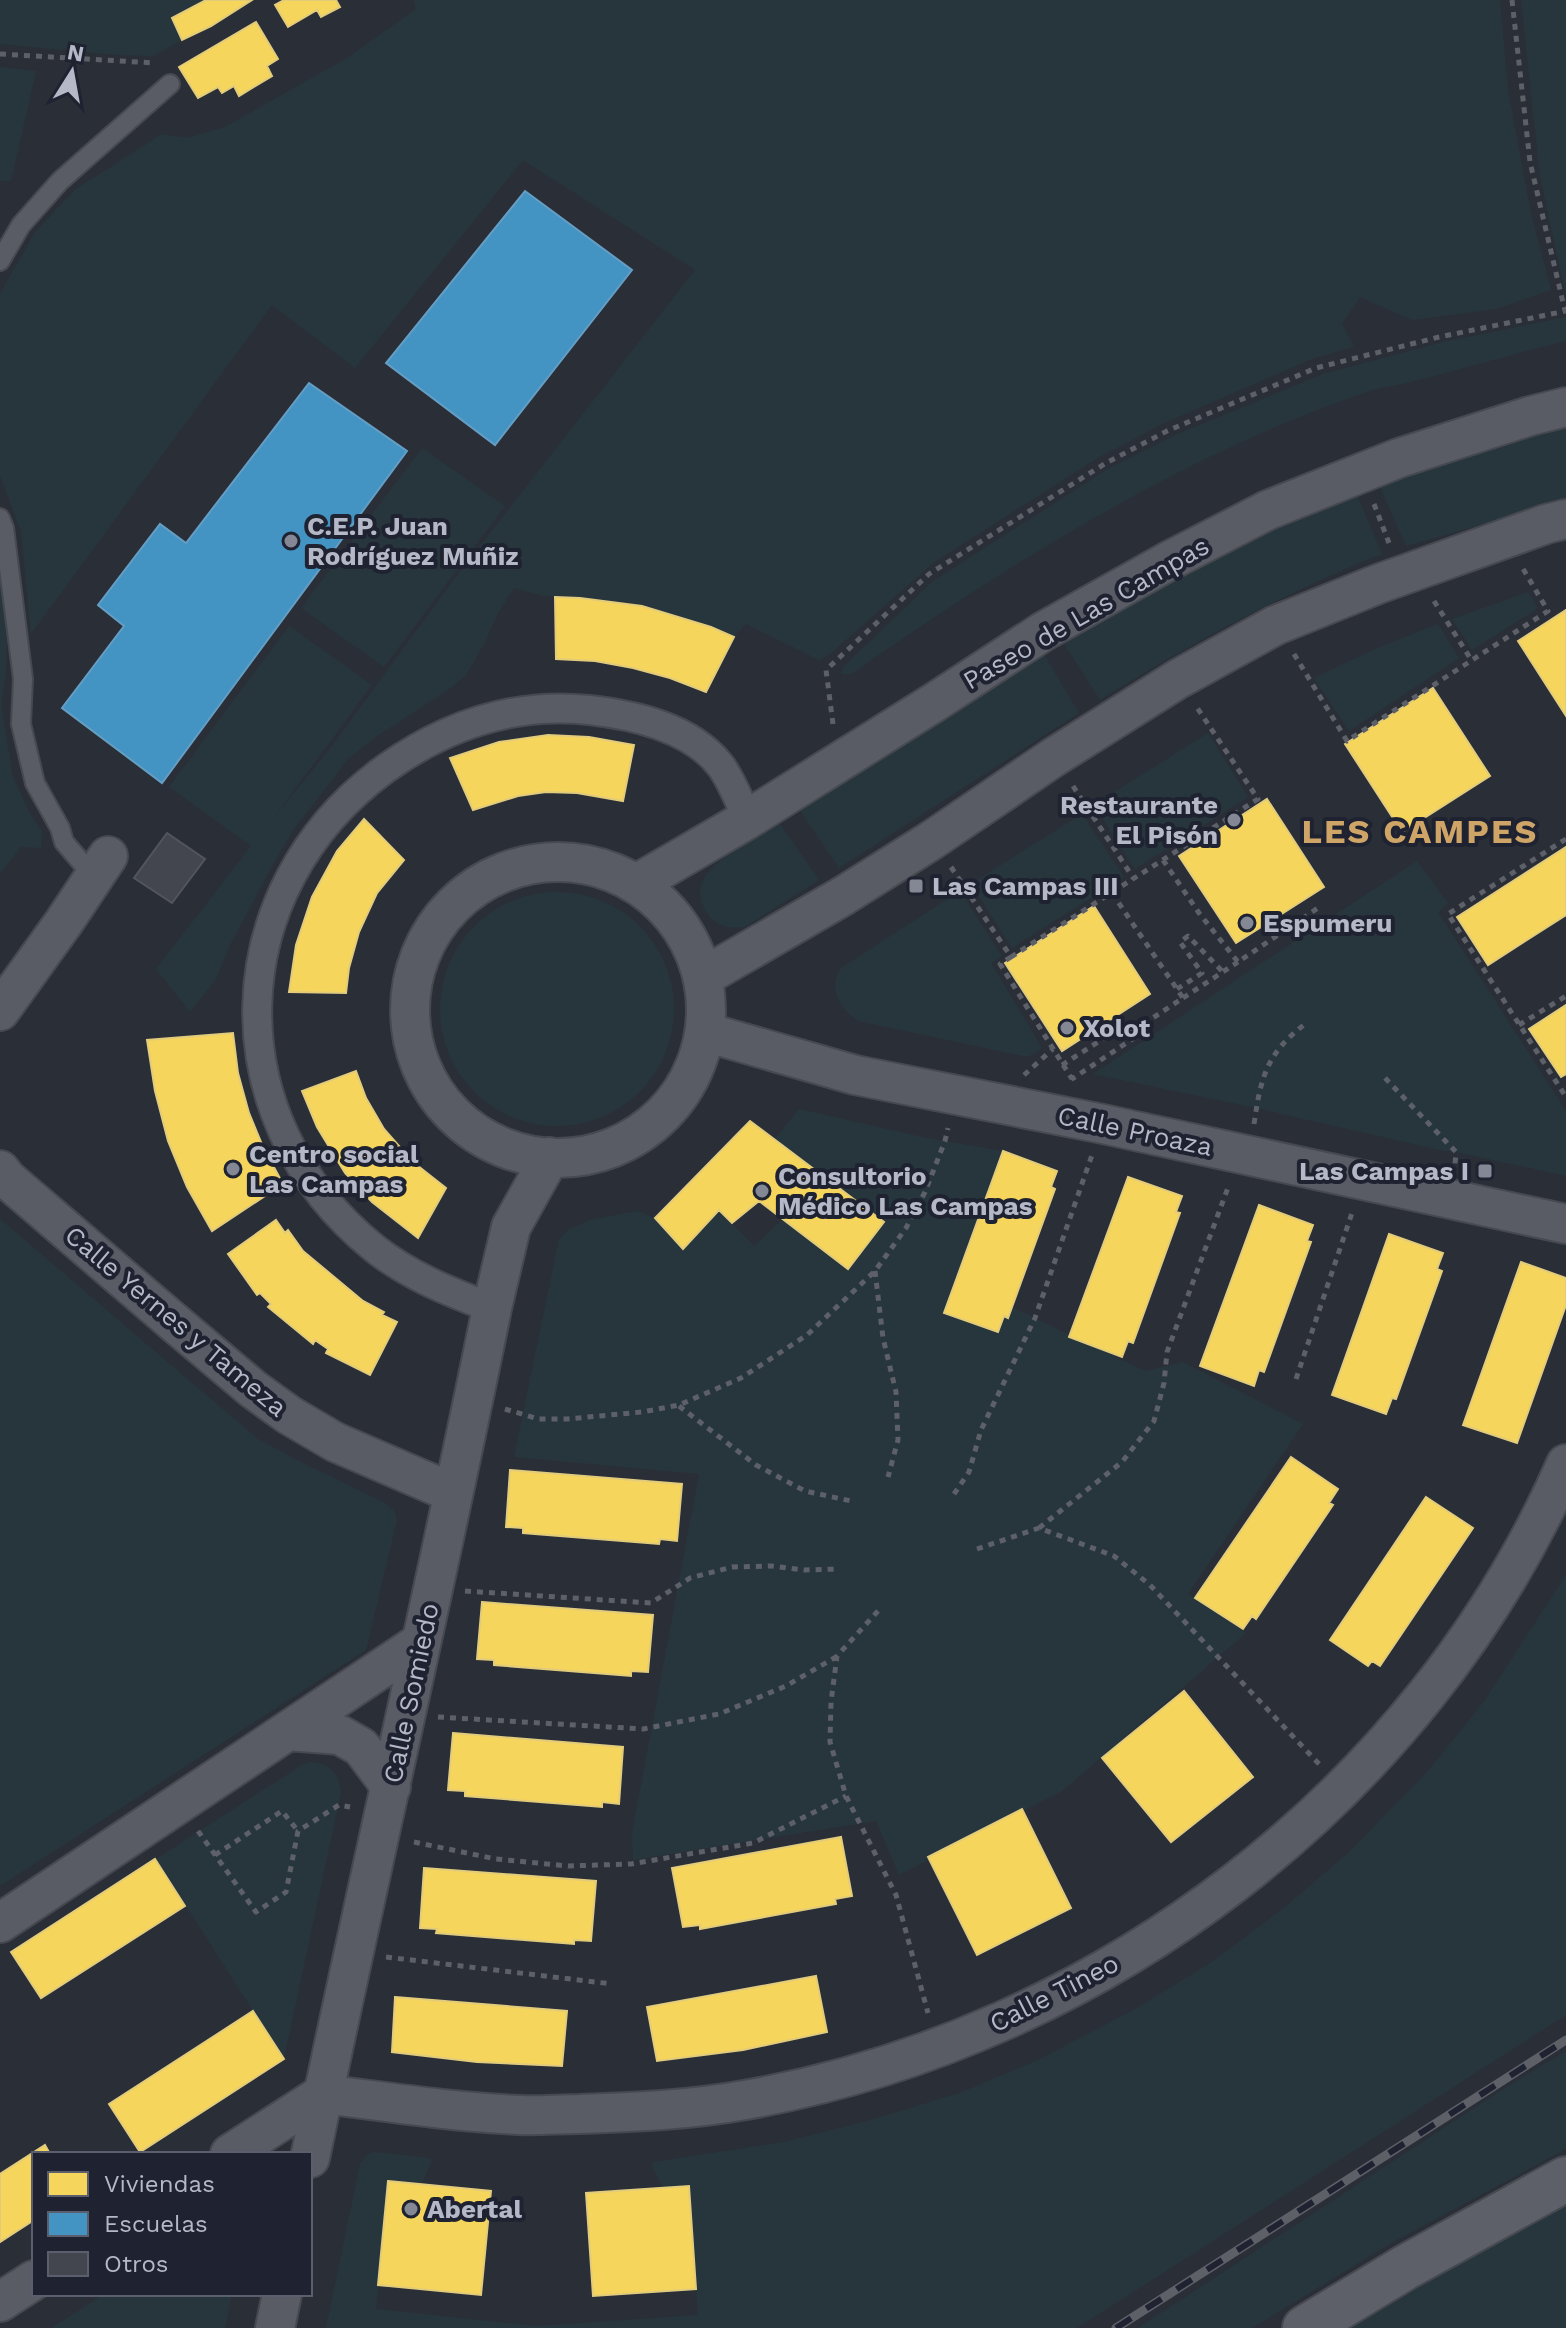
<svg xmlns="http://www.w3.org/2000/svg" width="1566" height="2328" font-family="'Work Sans',sans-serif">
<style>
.green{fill:#27363c}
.homes{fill:#f6d55c;stroke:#e2cc7c;stroke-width:2}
.schools{fill:#4393c3;stroke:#659ec4;stroke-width:2}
.building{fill:#43464e;stroke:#52555f;stroke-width:2}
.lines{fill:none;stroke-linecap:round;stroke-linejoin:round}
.service-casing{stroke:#464950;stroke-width:22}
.pedestrian-casing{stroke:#464950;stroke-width:32}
.minor-casing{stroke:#464950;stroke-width:42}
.secondary-casing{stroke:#464950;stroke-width:48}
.path{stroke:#5d6068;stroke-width:5;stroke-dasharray:6 6;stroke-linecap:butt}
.service{stroke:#595c65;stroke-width:18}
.pedestrian{stroke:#595c65;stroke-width:28}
.minor{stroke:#595c65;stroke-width:38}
.secondary{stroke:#5e6069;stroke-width:44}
.rail-casing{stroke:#5e6068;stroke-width:9}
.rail{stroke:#1e2231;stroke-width:6;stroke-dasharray:18;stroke-linecap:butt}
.poi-dot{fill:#848895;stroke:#1e2231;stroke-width:3}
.labels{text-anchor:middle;stroke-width:8;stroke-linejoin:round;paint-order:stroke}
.poi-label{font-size:26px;font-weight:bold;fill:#b4b8c7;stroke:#1e2231;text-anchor:start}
.street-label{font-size:26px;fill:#b4b8c7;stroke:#1e2231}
.district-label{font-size:34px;font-weight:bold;letter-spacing:2px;fill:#cfa567;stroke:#1e2231}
</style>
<rect width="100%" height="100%" fill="#2a2e37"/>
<path class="green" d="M0 0H206L172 18 182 40 153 56 117 55 0 44Z
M414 0H1500L1508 90 1530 209 1551 290 1496 309 1412 320 1360 297 1342 324 1354 347 1312 359 1160 425 1096 459 933 563 830 654 819 660 746 624 734 637 711 627 642 606 580 598 543 596 514 588 499 611 483 646 466 675 451 688 374 738 347 760 322 793 293 830 270 870 229 947 216 979 190 1012 156 969 251 846 169 787 289 626 372 685 272 820 331 747 452 582 695 270 523 160 355 368 272 305 31 634 21 532 0 475V294L35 232 76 189 162 134 187 138 225 127 347 58 416 9Z
M1521 0H1566V296L1540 176Z
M0 67 36 71 11 181H0Z
M1566 317V341C1513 354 1460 369 1407 383 1394 386 1379 387 1366 392 1180 456 1011 563 851 674H841L843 667 933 581 1108 469 1173 436 1323 374 1443 342Z
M1566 427V501L1406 546 1377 480 1508 442Z
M422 448 505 506 384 667 301 608Z
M1354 488 1382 554C1283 593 1190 644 1100 700L1061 639 1152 584Z
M0 571 7 643 6 670 1 704 12 774 29 812 42 832 41 848 21 847 0 874Z
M1528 592 1538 608 1472 650 1452 619Z
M1438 624 1459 658 1349 731 1314 678 1375 649Z
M1042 651 1079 713 839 868 799 809Z
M1208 733 1248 797 1135 869 1094 805Z
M1082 814 1124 877 1012 948 971 884Z
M779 822 819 880 745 927C730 929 716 927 707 913 700 903 698 889 704 878 713 861 762 834 779 822Z
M1417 861 1448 903 1438 912 1566 1111V1176L1456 1152 1444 1151 1256 1108 1093 1074Z
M960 891 1002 956 991 963 1042 1048 1028 1057 858 1021C841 1009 827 989 841 968Z
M440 1009a117 117 0 1 1 234 0a117 117 0 1 1-234 0Z
M799 1109 927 1138 1003 1151 944 1313 997 1332 1004 1316 1008 1318 1012 1307 1145 1371 1183 1362 1303 1424 1188 1594 1246 1633 1062 1791 899 1875 876 1821 633 1860 632 1833 699 1474 514 1457 559 1239 568 1230 590 1220 637 1211 655 1218 719 1210 754 1246 783 1219 849 1269 883 1222 775 1139Z
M0 1219 258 1439 301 1462 385 1503 394 1511 397 1520 366 1650 0 1886Z
M1566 1575V2015L1077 2328H326L360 2164 368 2154 375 2152 429 2158 432 2160 422 2184 388 2181 376 2309 535 2326 698 2315 689 2187 663 2188 653 2168V2162L784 2142 871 2120 962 2092 1040 2059 1137 2008 1215 1960 1284 1908 1349 1852 1428 1771 1485 1700Z
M309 1762C329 1762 340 1774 341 1793L284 2059 156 1859 302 1765Z
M1566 2051V2149L1393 2242 1252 2328H1138L1508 2086Z
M1566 2199V2328H1334Z
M104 2294H232L225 2328H52Z"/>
<path class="homes" d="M206 0H252L211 26 182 40 172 18Z
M284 0H336L340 7 321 17 317 10 288 27 275 5Z
M256 22 278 59 267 66 272 76 239 96 234 86 222 93 218 87 198 98 179 67Z
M555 597 580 598 642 606 711 627 734 637 706 692 670 678 633 668 595 661 556 659Z
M1566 610V716L1518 641Z
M1433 688 1490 776 1402 832 1345 744Z
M548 735 589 737 634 745 623 801 577 793 546 792 518 796 473 810 450 758 499 742Z
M1267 799 1324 887 1236 943 1179 856Z
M364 819 404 860 377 893 359 932 349 968 346 993 289 992 296 945 312 897 337 851Z
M1566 847V915L1488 965 1457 917Z
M1094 906 1150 994 1062 1051 1005 963Z
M1566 1005V1074L1561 1077 1529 1029Z
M233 1033 238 1073 249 1113 263 1147 283 1184 212 1231 187 1187 168 1141 155 1091 147 1040Z
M356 1071 366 1098 384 1129 413 1162 446 1188 418 1238 372 1202 345 1173 317 1127 302 1091Z
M750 1121 884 1222 848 1269 759 1201 732 1223 719 1210 683 1249 655 1218Z
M1003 1151 1057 1171 1051 1187 1055 1189 1008 1318 1004 1316 998 1332 944 1313Z
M1128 1177 1182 1196 1176 1212 1180 1213 1133 1343 1128 1341 1122 1357 1069 1337Z
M1259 1205 1313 1225 1307 1241 1311 1242 1264 1372 1259 1370 1254 1386 1200 1366Z
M276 1220 285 1233 288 1230 303 1251 363 1301 384 1312 382 1315 397 1322 370 1375 326 1353 328 1349 315 1340 313 1344 268 1307 271 1304 260 1293 257 1295 228 1254Z
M1389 1234 1443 1253 1437 1269 1442 1271 1396 1399 1392 1398 1386 1414 1332 1395Z
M1521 1262 1566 1278V1305L1517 1443 1463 1425Z
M1291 1457 1338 1489 1329 1503 1333 1505 1256 1619 1252 1616 1243 1629 1195 1598Z
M510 1470 682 1484 677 1541 660 1539 659 1544 523 1533V1528L506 1527Z
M1426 1497 1473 1528 1380 1666 1372 1661 1368 1666 1330 1640Z
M482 1602 653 1615 648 1672 631 1671V1676L494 1665V1660L477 1659Z
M1184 1691 1253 1777 1171 1842 1102 1758Z
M453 1733 623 1747 619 1804 602 1802V1807L465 1796V1791L448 1790Z
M1022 1809 1071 1908 977 1955 928 1857Z
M841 1837 852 1896 835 1899 836 1904 700 1929V1925L683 1927 672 1868Z
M155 1859 185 1906 41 1998 11 1952Z
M424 1868 596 1881 591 1941 574 1940V1944L436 1933 437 1929 420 1928Z
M816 1976 827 2032 743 2050 657 2061 647 2007Z
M395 1997 567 2011 562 2066 477 2062 392 2052Z
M253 2011 284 2059 140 2152 109 2104Z
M45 2145 50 2154H34V2220L0 2242V2174Z
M388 2181 491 2191 481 2295 378 2285Z
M689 2186 696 2289 593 2296 586 2193Z"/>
<path class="schools" d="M525 191 632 270 495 445 386 363Z
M309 383 407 451 162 783 62 708 124 626 98 605 160 524 186 543Z"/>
<path class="building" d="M167 833 205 859 172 903 134 878Z"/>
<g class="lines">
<g class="service-casing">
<path id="service" d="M0 261 21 225 60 181 170 84
M0 518 4 528 23 679 21 724 35 783 60 828 64 842 94 877"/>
</g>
<g class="pedestrian-casing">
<path id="pedestrian" d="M492 1308C450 1292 409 1276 374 1248 214 1119 219 890 385 769 445 726 514 702 589 710 634 715 690 727 720 765 732 780 739 802 748 819"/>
</g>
<g class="minor-casing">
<path id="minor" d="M410 1010a148 148 0 1 1 296 0a148 148 0 1 1-296 0Z
M638 883 748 819 935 702 1044 631 1167 562 1268 510 1399 458 1530 416 1566 407
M703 977 843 896 932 840 1054 757 1178 679 1276 625 1378 584 1546 524 1566 519
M0 1011 64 922 108 856
M705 1032 855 1075 1103 1124 1566 1224
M0 1170 7 1179 170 1319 253 1389 289 1415 335 1442 453 1493
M288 1731 340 1735 361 1747 391 1787
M0 1923 421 1642
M323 2094C388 2102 453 2112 519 2115 539 2116 559 2114 579 2114 634 2112 690 2110 745 2100 1099 2038 1421 1796 1566 1464
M230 2154 323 2094
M310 2158C369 1874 435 1592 492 1308L511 1227 550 1157
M0 2302 34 2280
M275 2328 282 2294"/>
</g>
<g class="secondary-casing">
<path id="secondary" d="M1305 2328 1406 2267 1566 2179"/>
</g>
<path class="path" d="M1512 0 1530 162 1565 311
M0 54 155 63
M1374 504 1389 543
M1434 601 1472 661
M1294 654 1347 741 1548 611 1522 567
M833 724 826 670 929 574 1106 463 1167 431 1316 368 1439 337 1566 311
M1073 786 1134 879
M1566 839 1448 914 1566 1097
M1163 860 1199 913 1238 962 1321 906
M951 867 1011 957 1258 799 1196 706
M1112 893 1183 998 1133 1031
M1011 957 1000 964 1072 1079 1068 1084
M1177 989 1202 973 1180 942 1188 936 1223 972
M1183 998 1238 962
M1519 1025 1566 996
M1062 1065 1128 1023 1137 1036 1072 1079
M1024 1075 1053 1049
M1385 1078 1456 1152 1455 1164
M1254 1124C1261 1077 1266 1054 1305 1024
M875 1271 883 1338 896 1392 898 1440 888 1477
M1296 1379 1352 1213
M679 1406 756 1465 805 1491 851 1501
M505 1409 538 1419H567L642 1412 679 1405 741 1378 807 1335 875 1271 906 1228 925 1192 945 1141 948 1128
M954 1494 969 1472 981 1430 1035 1318 1092 1155
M1039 1528 1122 1462 1154 1421 1164 1383 1167 1352 1229 1185
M977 1549 1039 1528 1114 1556 1150 1585 1320 1765
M465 1591 651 1603 690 1578 732 1567 771 1566 804 1570 839 1569
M878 1611 837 1656 831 1702 830 1742 846 1796 896 1895 928 2013
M438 1717 643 1729 719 1714 786 1686 836 1657
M198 1831 256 1912 286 1892 298 1831 339 1805 350 1807
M414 1842 496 1859 568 1866 631 1864 753 1843 846 1796
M215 1855 282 1811 298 1831
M386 1957 612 1984"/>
<use href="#service" class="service"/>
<use href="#pedestrian" class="pedestrian"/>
<use href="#minor" class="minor"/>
<use href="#secondary" class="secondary"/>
<g class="rail-casing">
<path id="rail" d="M1116 2328 1566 2040"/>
</g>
<use href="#rail" class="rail"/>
</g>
<g class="poi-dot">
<circle cx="291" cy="541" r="8"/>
<circle cx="1234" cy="820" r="8"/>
<rect x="908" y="878" width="16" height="16" rx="4"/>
<circle cx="1247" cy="923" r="8"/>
<circle cx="1067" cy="1028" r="8"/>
<circle cx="233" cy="1169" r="8"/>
<rect x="1477" y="1163" width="16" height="16" rx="4"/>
<circle cx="762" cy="1191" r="8"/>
<circle cx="411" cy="2209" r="8"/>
</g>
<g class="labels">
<g class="poi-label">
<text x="307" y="535">C.E.P. Juan<tspan x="307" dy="30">Rodríguez Muñiz</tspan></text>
<text x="1218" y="814" text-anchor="end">Restaurante<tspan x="1218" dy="30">El Pisón</tspan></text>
<text x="932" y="895">Las Campas III</text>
<text x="1263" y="932">Espumeru</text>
<text x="1083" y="1037">Xolot</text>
<text x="249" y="1163">Centro social<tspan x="249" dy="30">Las Campas</tspan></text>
<text x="1469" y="1180" text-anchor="end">Las Campas I</text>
<text x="778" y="1185">Consultorio<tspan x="778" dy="30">Médico Las Campas</tspan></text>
<text x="427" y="2218">Abertal</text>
</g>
<g class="street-label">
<text transform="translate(1086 613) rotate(-30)" y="9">Paseo de Las Campas</text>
<text transform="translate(1135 1131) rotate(12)" y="9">Calle Proaza</text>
<text transform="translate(176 1321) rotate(40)" y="9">Calle Yernes y Tameza</text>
<text transform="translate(411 1693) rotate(-78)" y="9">Calle Somiedo</text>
<text transform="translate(1054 1993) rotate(-27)" y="9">Calle Tineo</text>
</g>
<g class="district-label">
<text x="1420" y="843">LES CAMPES</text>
</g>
</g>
<rect x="32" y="2152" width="280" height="144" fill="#1e2231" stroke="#5a5e6d" stroke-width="2"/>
<rect x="48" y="2172" width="40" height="24" fill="#f6d55c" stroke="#5a5e6d" stroke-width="2"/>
<text x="104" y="2192" font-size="24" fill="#b4b8c7">Viviendas</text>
<rect x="48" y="2212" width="40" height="24" fill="#4393c3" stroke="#5a5e6d" stroke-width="2"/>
<text x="104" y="2232" font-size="24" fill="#b4b8c7">Escuelas</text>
<rect x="48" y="2252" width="40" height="24" fill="#43464e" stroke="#5a5e6d" stroke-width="2"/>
<text x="104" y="2272" font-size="24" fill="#b4b8c7">Otros</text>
<g transform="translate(72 72) rotate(11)" stroke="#1e2231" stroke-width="6" paint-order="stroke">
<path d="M0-6L14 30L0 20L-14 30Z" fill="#b4b8c7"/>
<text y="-12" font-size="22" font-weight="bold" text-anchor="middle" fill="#b4b8c7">N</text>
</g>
</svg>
